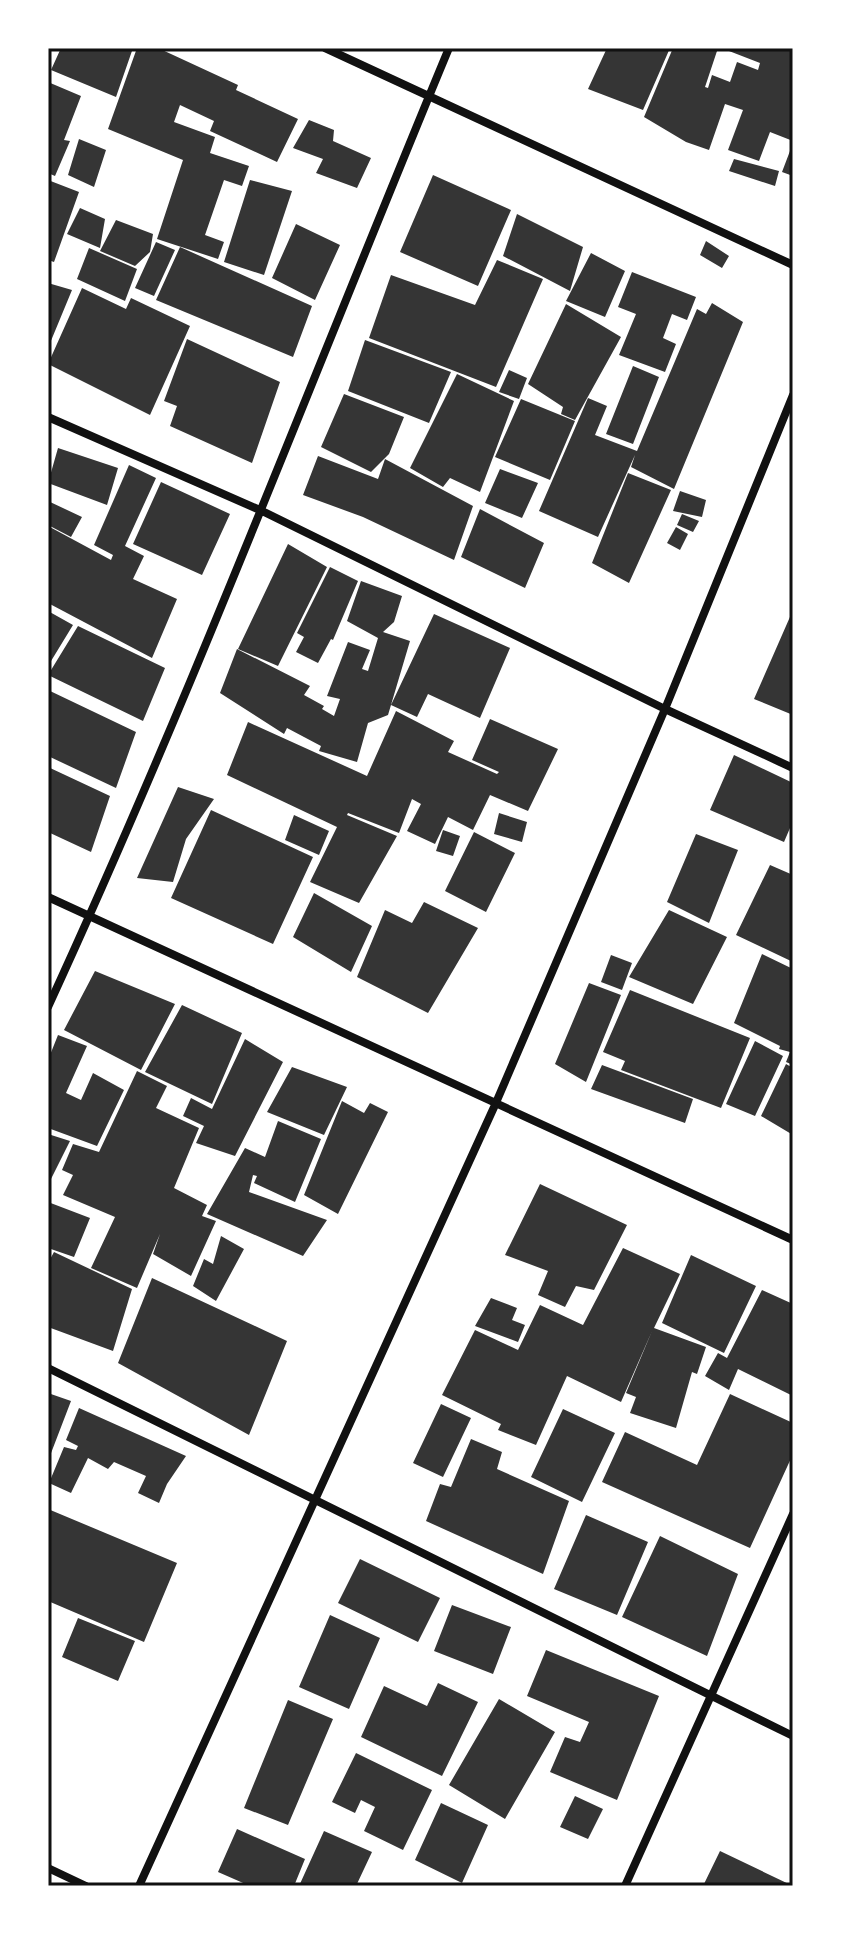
<svg xmlns="http://www.w3.org/2000/svg" width="841" height="1934" font-family="'PT Serif',serif">
<style>
.building{fill:#353535}
.lines{fill:none;stroke-linecap:round;stroke-linejoin:round}
.minor{stroke:#111;stroke-width:8}
.neatline{fill:none;stroke:#111;stroke-width:3}
</style>
<rect width="100%" height="100%" fill="#fff"/>
<path class="building" d="M61 48H133L116 97 51 70Z
M137 48H158L238 85 236 90 298 119 277 162 210 131 214 121 180 105 174 122 215 137 210 153 249 166 242 186 224 180 205 235 224 242 218 259 157 239 183 160 108 129Z
M607 48H670L643 110 588 89Z
M673 48H718L705 87 708 88 712 75 730 82 737 62 758 70 760 63 729 51 730 48H793V141L770 132 759 161 728 150 743 110 725 104 709 150 686 142 644 117Z
M48 82 81 96 64 140 70 141 55 176 48 173Z
M309 120 334 130 333 141 371 158 357 188 316 173 323 159 293 148Z
M79 139 106 150 94 187 68 175Z
M793 143V176L782 172Z
M734 159 779 171 775 186 729 171Z
M433 175 511 210 478 286 400 252Z
M48 180 79 192 54 262 48 260Z
M250 180 292 191 264 275 224 262Z
M80 208 105 219 100 248 67 234Z
M517 214 583 247 570 291 503 256Z
M116 220 153 234 150 252 135 266 100 251Z
M296 224 340 245 315 300 272 278Z
M706 241 729 256 722 268 700 255Z
M156 242 175 250 154 296 135 288Z
M180 247 312 306 293 357 156 300Z
M89 248 137 269 125 301 77 279Z
M591 253 625 271 605 317 566 301Z
M497 260 543 279 496 387 369 338 391 275 475 305Z
M632 272 696 297 687 320 672 314 663 338 676 344 665 372 619 355 636 314 618 307Z
M48 283 72 290 48 348Z
M82 288 126 309 131 298 190 326 150 415 48 364Z
M712 303 743 322 674 489 631 467 635 455 598 537 539 511 588 398 607 406 595 435 637 451 697 309 706 314Z
M566 304 621 337 575 420 561 414 563 407 528 384Z
M187 339 280 382 252 463 170 426 177 406 164 401Z
M365 340 451 372 429 423 348 391Z
M633 366 659 377 633 444 606 434Z
M509 370 527 378 519 399 499 392Z
M457 374 514 401 480 492 450 478 443 487 410 468Z
M344 394 404 417 389 454 371 472 321 447Z
M521 399 575 421 550 480 495 457Z
M58 448 118 468 107 505 48 483Z
M318 456 378 479 385 459 473 506 454 560 363 517 303 495Z
M129 465 156 478 125 546 144 556 133 579 177 599 152 658 48 603V526L111 560 113 555 94 545Z
M500 469 538 483 522 518 485 503Z
M628 473 671 490 629 583 592 563Z
M161 482 230 514 202 575 133 544Z
M680 491 706 500 702 517 673 511Z
M48 501 82 517 71 537 48 525Z
M480 509 544 543 525 588 461 557Z
M682 514 699 521 693 532 677 525Z
M676 527 688 534 680 550 667 543Z
M288 544 327 567 278 666 238 649Z
M330 567 358 581 333 640 331 639 318 663 296 652 304 637 297 633Z
M361 581 402 596 394 622 383 632 410 641 388 715 368 723 357 762 319 751 321 746 287 728 284 734 220 693 237 649 310 686 304 695 324 706 322 709 334 716 340 699 327 696 348 642 370 650 362 669 368 671 378 638 347 621Z
M793 610V715L754 699Z
M48 611 73 625 48 666Z
M434 614 510 648 480 718 428 694 417 717 391 705Z
M78 626 165 668 143 721 48 675Z
M48 690 136 732 116 788 48 756Z
M396 711 454 741 448 752 497 774 499 772 472 760 490 719 558 749 528 811 490 795 473 830 448 817 435 844 407 831 421 804 412 799 399 833 348 813 347 815 397 836 359 903 310 882 337 827 227 775 248 722 367 776Z
M734 755 793 783V821L784 842 710 810Z
M48 767 110 796 91 852 48 832Z
M178 787 214 799 186 839 173 882 137 878Z
M211 810 313 857 273 944 171 898Z
M499 813 527 822 522 842 494 834Z
M294 815 329 831 319 855 285 840Z
M443 830 460 836 453 856 436 851Z
M474 832 515 853 486 912 445 891Z
M696 834 738 850 709 923 667 902Z
M770 865 793 875V962L736 935Z
M314 893 372 926 351 972 293 937Z
M424 902 478 928 428 1013 357 977 385 910 412 923Z
M669 910 727 937 693 1004 629 977Z
M762 954 793 969V1065L786 1062 790 1052 779 1049 780 1046 734 1023Z
M611 955 632 963 622 990 601 982Z
M95 971 175 1004 141 1070 64 1030Z
M589 983 621 995 586 1082 555 1064Z
M630 990 750 1038 721 1108 621 1070 625 1061 603 1052Z
M182 1005 242 1033 212 1104 145 1072Z
M58 1035 87 1046 66 1093 81 1100 93 1073 124 1090 97 1146 48 1128V1060Z
M245 1039 283 1062 235 1156 196 1143 204 1126 183 1116 191 1098 212 1109Z
M755 1041 783 1056 755 1116 726 1104Z
M786 1064 793 1068V1135L761 1116Z
M602 1065 693 1099 685 1123 591 1089Z
M292 1067 347 1087 324 1135 267 1112Z
M137 1071 167 1086 156 1108 199 1128 174 1188 207 1205 202 1216 216 1221 191 1276 153 1254 160 1234 137 1288 91 1268 115 1217 63 1195 73 1175 62 1170 73 1144 99 1152Z
M342 1101 364 1113 370 1103 388 1112 338 1214 304 1195Z
M278 1121 321 1139 295 1202 254 1183 257 1176 253 1175 249 1192 327 1220 303 1256 207 1214 245 1148 265 1157Z
M48 1134 70 1141 48 1185Z
M540 1184 627 1225 594 1290 576 1286 565 1307 538 1295 548 1271 505 1255Z
M48 1202 90 1218 74 1257 48 1248Z
M221 1236 244 1249 216 1301 193 1286 204 1259 213 1264Z
M623 1248 680 1274 654 1328 706 1347 697 1374 692 1372 676 1428 630 1413 636 1397 626 1393 652 1331 621 1402 567 1376 536 1445 498 1430 501 1424 442 1395 475 1330 518 1350 540 1305 583 1325Z
M54 1252 132 1289 113 1351 48 1327V1263Z
M691 1255 756 1286 724 1353 662 1323Z
M152 1278 287 1341 249 1435 118 1363Z
M762 1290 793 1304V1396L738 1369 729 1390 705 1376 718 1353 727 1358Z
M491 1298 517 1308 512 1320 525 1325 518 1342 475 1326Z
M48 1393 71 1401 48 1461Z
M730 1394 793 1423V1454L750 1548 602 1482 625 1432 697 1465Z
M441 1404 471 1418 443 1477 413 1463Z
M79 1408 186 1456 167 1484 159 1503 138 1493 146 1476 114 1462 108 1469 88 1458 71 1493 49 1483 64 1447 76 1450 78 1446 66 1440Z
M563 1409 615 1433 582 1502 531 1477Z
M471 1439 502 1452 497 1469 569 1501 543 1574 426 1521 440 1484 451 1487Z
M48 1509 177 1563 144 1642 48 1601Z
M586 1515 648 1542 617 1615 554 1589Z
M660 1536 738 1574 707 1656 622 1617Z
M360 1559 440 1598 418 1642 338 1603Z
M452 1605 511 1627 493 1674 434 1651Z
M330 1615 380 1638 349 1709 299 1687Z
M78 1618 135 1641 118 1681 62 1657Z
M546 1650 659 1696 617 1800 550 1772 565 1737 580 1742 589 1722 527 1696Z
M438 1683 478 1702 442 1776 361 1737 384 1686 427 1706Z
M499 1699 555 1732 505 1819 449 1785Z
M288 1700 333 1719 288 1825 244 1808Z
M356 1753 432 1790 403 1850 364 1831 375 1807 361 1800 355 1813 332 1802Z
M575 1796 603 1809 588 1839 560 1827Z
M441 1803 488 1825 462 1883 415 1860Z
M237 1829 305 1859 294 1886H250L218 1872Z
M324 1831 372 1852 356 1886H299Z
M720 1851 793 1886H703Z"/>
<g class="lines">
<path class="minor" d="M325 48 793 265
M48 417 262 511 665 709 793 768
M48 897 793 1240
M48 1007C193 692 316 368 449 48
M48 1368 793 1736
M48 1868 86 1886
M139 1886 495 1105 665 709 793 395
M625 1886 793 1514"/>
</g>
<rect width="841" height="1934" fill="none" stroke="#ffffff" stroke-width="100"/>
<rect x="50" y="50" width="741" height="1834" class="neatline"/>
</svg>
